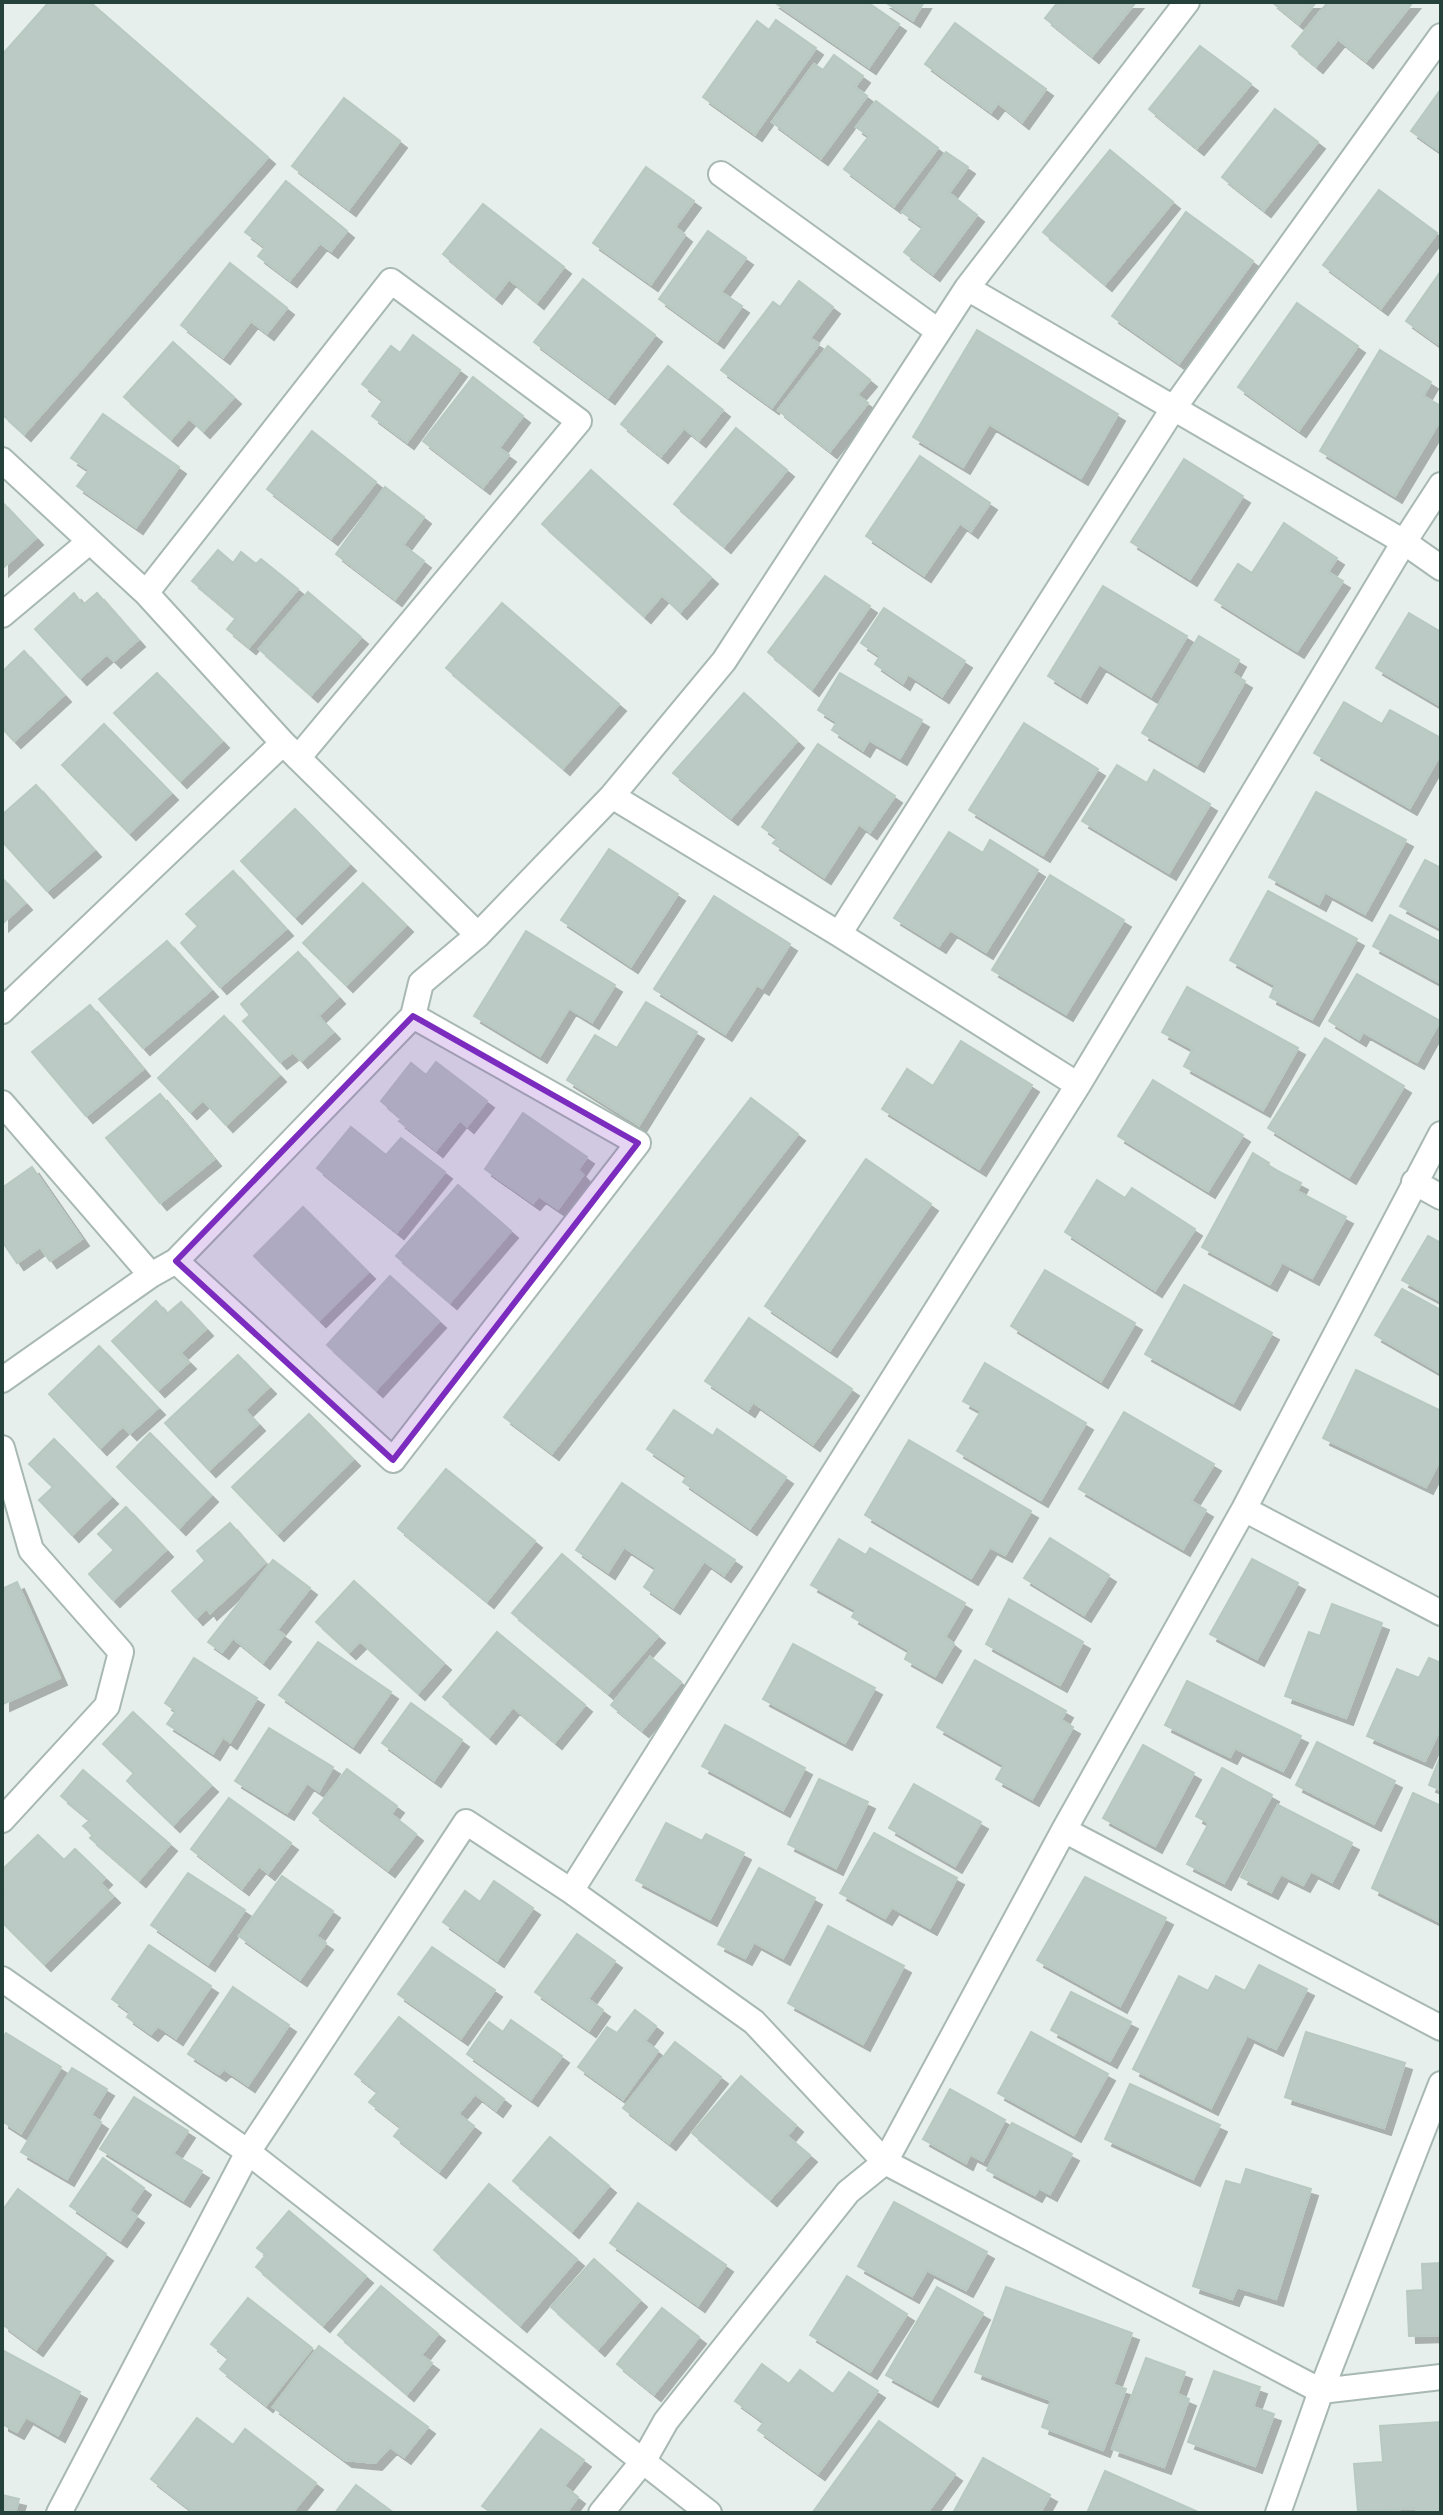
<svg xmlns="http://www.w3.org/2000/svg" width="1443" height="2515" font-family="'Roboto Condensed',sans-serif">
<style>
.building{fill:#bbcac4;stroke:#b8c9c2;stroke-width:2;filter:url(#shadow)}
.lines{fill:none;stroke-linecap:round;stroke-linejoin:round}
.minor-casing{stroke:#a8b8b2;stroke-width:28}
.minor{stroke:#fff;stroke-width:24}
.marked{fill:#7b2cbf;fill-opacity:0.2;stroke:#7b2cbf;stroke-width:6;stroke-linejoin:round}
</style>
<defs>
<filter id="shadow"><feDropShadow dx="7" dy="7" stdDeviation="0" flood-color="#0004"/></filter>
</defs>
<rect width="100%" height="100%" fill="#e6efeb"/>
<path class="building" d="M49 2H90L268 157 24 434 2 414V55Z
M774 2H867L899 24 869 67Z
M885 2H924L913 20Z
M1058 2H1136L1092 56 1045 18Z
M1272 2H1316L1299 24Z
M1328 2H1413L1366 61 1338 39 1316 66 1292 46Z
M776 20 816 48 755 134 703 97 757 21 769 30Z
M955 23 1046 89 1022 122 998 103 991 112 925 64Z
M1200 46 1251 84 1197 148 1149 109Z
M834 55 863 76 855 87 867 96 821 158 772 122 814 64 823 70Z
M1441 89V152L1411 131Z
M344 98 400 141 349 209 292 166Z
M876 101 938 148 894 206 844 169 869 136 856 127Z
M1275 109 1318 142 1264 210 1222 177Z
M1110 150 1173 202 1105 284 1043 232Z
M946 152 968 167 949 193 977 215 933 274 904 252 923 227 902 212Z
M646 167 694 201 675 227 685 235 651 284 593 243Z
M286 181 347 231 331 251 320 243 290 280 258 256 265 247 245 232Z
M1379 190 1437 233 1381 308 1323 265Z
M483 204 564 267 537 302 509 279 495 297 443 254Z
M1186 212 1253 261 1179 363 1112 316Z
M708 231 746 258 721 292 742 306 717 341 659 299Z
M230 263 287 308 267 333 251 321 223 357 181 325Z
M1441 271V346L1406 321Z
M583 279 655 335 608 397 534 342Z
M799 281 833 307 810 338 819 344 772 407 721 370 773 302 780 307Z
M1297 303 1358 346 1299 430 1238 387Z
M977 330 1118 414 1081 478 989 424 963 467 913 437Z
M413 335 460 370 407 442 372 416 383 400 362 384 391 346 400 353Z
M173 342 234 397 203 431 189 418 171 439 124 397Z
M828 346 870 380 857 395 868 403 830 451 778 410Z
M1380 350 1431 382 1423 396 1441 406V419L1395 496 1320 451Z
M668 366 723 410 699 440 684 428 661 456 621 424Z
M473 377 523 416 499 448 509 455 483 487 423 441Z
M103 414 179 467 136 527 77 486 89 470 71 458Z
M736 428 787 470 724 546 674 504Z
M312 431 376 482 331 538 267 489Z
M920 456 990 503 971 531 960 523 924 575 866 536Z
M1184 459 1243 496 1190 579 1131 542Z
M591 470 711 577 680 612 662 595 644 616 542 524Z
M385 487 424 517 403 545 424 561 395 599 336 554Z
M2 502 36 538 2 569Z
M1284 523 1337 558 1328 572 1343 581 1297 651 1215 600 1238 564 1252 573Z
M218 550 233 563 241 552 256 564 261 559 298 589 249 647 227 629 236 618 192 581Z
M825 576 870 606 812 689 768 652Z
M1103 586 1187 636 1151 696 1099 664 1080 696 1048 676Z
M308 592 361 637 311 695 259 649Z
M74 593 83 605 97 593 138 640 114 661 107 654 80 678 35 629Z
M502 603 619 704 563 768 446 668Z
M884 608 965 661 942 696 908 674 903 683 875 664 880 656 861 643Z
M1409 613 1441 632V706L1376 668Z
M1199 636 1239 660 1232 673 1245 681 1197 765 1142 733Z
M24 651 64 695 14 741 2 728V672Z
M157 673 222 741 180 781 114 713Z
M840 673 922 720 900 758 869 740 863 750 832 730 837 722 818 710Z
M744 693 797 741 731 818 673 773Z
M1344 702 1382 724 1390 710 1441 738V753L1410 808 1314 753Z
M1024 723 1098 769 1043 855 969 810Z
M104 724 171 793 129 833 62 765Z
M818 744 895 796 870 832 859 824 824 877 773 843 778 838 762 827Z
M1117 765 1147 783 1154 770 1210 804 1169 873 1082 821Z
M36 785 94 850 47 891 2 841V815Z
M1316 792 1406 840 1365 914 1325 892 1319 904 1269 877Z
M295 809 349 864 295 917 241 861Z
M949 832 983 853 990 840 1038 870 986 952 950 930 939 946 894 918Z
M609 849 678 894 631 966 561 920Z
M1425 860 1441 868V928L1400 906Z
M233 871 286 929 220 987 181 943 198 926 186 914Z
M1050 875 1124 920 1066 1014 992 970Z
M2 878 25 903 2 924Z
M363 883 406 925 346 985 303 943Z
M1268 891 1357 939 1312 1019 1270 997 1275 985 1230 960Z
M714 896 790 944 762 988 757 985 725 1034 654 989Z
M1390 915 1441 942V983L1373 946Z
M526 931 615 985 592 1022 569 1008 540 1056 474 1016Z
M167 941 211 990 143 1048 99 999Z
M298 952 338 997 318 1016 333 1032 301 1061 293 1052 280 1062 243 1021 250 1015 241 1004Z
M1357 974 1440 1021 1417 1062 1363 1032 1359 1039 1329 1021Z
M1187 987 1298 1048 1263 1110 1184 1066 1193 1049 1162 1032Z
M646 1002 697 1032 639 1125 567 1080 595 1035 617 1048Z
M90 1005 143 1069 86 1116 32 1052Z
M224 1016 279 1075 226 1125 203 1100 190 1112 158 1078Z
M1325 1038 1404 1086 1349 1177 1268 1128Z
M961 1041 1032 1085 979 1169 882 1109 907 1069 933 1086Z
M436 1062 487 1101 467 1126 460 1120 436 1150 399 1121 402 1119 381 1101 411 1063 426 1075Z
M1153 1080 1243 1135 1208 1191 1118 1136Z
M160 1094 214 1159 160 1203 106 1138Z
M751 1098 798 1134 552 1453 504 1417Z
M523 1113 587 1157 578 1170 583 1175 558 1209 539 1196 533 1203 485 1169Z
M351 1127 386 1155 401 1138 445 1172 397 1232 317 1168Z
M1253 1153 1269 1163 1268 1166 1301 1183 1297 1191 1346 1217 1312 1278 1282 1262 1270 1284 1202 1247Z
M866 1159 931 1204 830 1350 765 1306Z
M32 1167 82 1239 50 1261 40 1247 17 1263 2 1241V1188Z
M1097 1180 1125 1198 1132 1188 1195 1229 1155 1290 1065 1232Z
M458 1185 511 1231 450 1302 396 1256Z
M303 1207 368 1272 319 1320 254 1256Z
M1428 1236 1441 1243V1301L1402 1280Z
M1045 1270 1135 1323 1101 1381 1011 1326Z
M390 1276 439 1321 376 1390 327 1345Z
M1184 1285 1272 1333 1233 1403 1145 1354Z
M1402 1289 1441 1310V1373L1375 1335Z
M156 1301 167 1314 181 1302 206 1329 180 1353 189 1362 158 1390 112 1341Z
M749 1318 852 1389 813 1444 753 1402 748 1410 705 1381Z
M99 1346 158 1408 130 1433 123 1426 100 1448 49 1394Z
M238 1355 269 1387 245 1410 258 1424 209 1470 165 1423Z
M985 1363 1086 1423 1041 1500 957 1451 981 1411 963 1401Z
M1356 1370 1441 1411V1458L1426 1487 1323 1438Z
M674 1410 713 1436 717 1429 786 1477 750 1528 683 1482 687 1476 647 1449Z
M1124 1412 1214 1464 1191 1501 1206 1510 1183 1549 1079 1489Z
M309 1414 353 1459 277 1534 232 1487Z
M150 1433 211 1495 179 1528 117 1467Z
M54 1439 111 1497 72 1535 39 1500 53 1487 29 1464Z
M909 1440 1031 1511 1005 1555 990 1547 971 1578 865 1515Z
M446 1469 535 1541 487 1601 398 1528Z
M622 1483 735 1560 724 1575 704 1561 673 1607 644 1587 656 1568 624 1547 608 1572 576 1550Z
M126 1507 166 1550 113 1600 89 1574 114 1550 98 1534Z
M230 1523 265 1563 210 1613 207 1608 196 1618 172 1591 205 1561 197 1551Z
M1050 1538 1109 1575 1084 1615 1024 1578Z
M839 1539 866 1555 870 1548 965 1603 945 1637 954 1644 935 1676 905 1659 909 1650 852 1617 856 1610 811 1585Z
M562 1554 658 1636 608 1693 512 1613Z
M1252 1559 1298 1583 1257 1659 1210 1634Z
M273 1560 310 1588 277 1630 284 1635 263 1662 233 1638 222 1652 208 1642Z
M354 1581 444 1663 418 1693 360 1641 349 1652 316 1622Z
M17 1582 60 1678 3 1704 2 1589Z
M1009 1599 1083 1642 1060 1685 986 1644Z
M1332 1604 1382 1623 1346 1718 1285 1696 1309 1632 1320 1636Z
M497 1632 585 1705 555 1742 513 1707 489 1737 443 1697Z
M318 1642 391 1692 353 1746 279 1695Z
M793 1644 875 1688 845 1743 763 1699Z
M650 1657 681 1682 642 1730 611 1705Z
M194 1658 257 1698 230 1742 223 1737 213 1753 167 1724 176 1711 165 1703Z
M1429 1658 1441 1663V1727L1425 1761 1367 1736 1397 1669 1419 1678Z
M975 1660 1066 1711 1061 1720 1073 1727 1032 1799 996 1779 1004 1765 937 1727Z
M1187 1681 1301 1736 1283 1771 1235 1748 1230 1757 1165 1725Z
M411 1703 462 1740 434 1780 382 1743Z
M133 1712 211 1785 173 1825 127 1781 134 1773 103 1744Z
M725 1725 805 1768 783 1810 702 1766Z
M269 1728 333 1767 319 1791 307 1783 287 1813 235 1781Z
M1317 1742 1395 1781 1374 1824 1296 1785Z
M1143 1745 1194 1773 1155 1846 1103 1818Z
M1441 1755V1790L1429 1785Z
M1222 1768 1272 1795 1224 1883 1187 1864 1209 1823 1196 1816Z
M347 1769 397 1806 391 1814 416 1834 388 1870 313 1813Z
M83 1770 170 1844 139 1880 90 1838 93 1835 83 1826 90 1820 61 1796Z
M819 1779 868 1802 836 1868 788 1844Z
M914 1784 981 1822 955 1866 889 1828Z
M1413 1793 1441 1806V1914L1438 1921 1372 1888Z
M229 1798 291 1843 268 1873 259 1866 242 1888 191 1849Z
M1278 1805 1352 1843 1332 1882 1311 1871 1303 1885 1281 1874 1271 1892 1241 1877Z
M666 1823 702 1841 706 1834 744 1853 710 1919 636 1880Z
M874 1833 957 1878 930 1928 892 1907 885 1918 840 1893Z
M38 1835 64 1860 75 1849 105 1878 100 1883 113 1896 44 1964 2 1922V1893L5 1890 2 1886V1870Z
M759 1868 815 1898 783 1958 754 1942 745 1958 718 1944Z
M188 1873 245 1910 208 1964 151 1925Z
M282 1876 333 1911 316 1936 326 1943 300 1979 239 1936Z
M1085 1877 1166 1918 1120 2006 1037 1960Z
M494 1881 533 1908 497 1960 443 1922 465 1891 480 1902Z
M828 1926 904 1966 863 2044 788 2003Z
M577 1934 615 1961 588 1999 603 2010 589 2030 535 1992Z
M149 1945 211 1986 176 2038 158 2026 151 2034 127 2017 130 2012 112 1999Z
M432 1947 495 1990 461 2038 398 1994Z
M1259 1965 1307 1989 1276 2049 1247 2035 1211 2108 1133 2069 1179 1976 1208 1991 1216 1976 1245 1991Z
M233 1987 289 2025 248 2085 224 2069 219 2074 188 2054Z
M1071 1992 1131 2022 1110 2061 1051 2030Z
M635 2010 656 2026 645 2041 658 2051 623 2099 578 2067 607 2027 617 2033Z
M399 2017 504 2099 496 2110 475 2094 458 2114 474 2126 439 2171 394 2136 401 2127 369 2102 378 2092 355 2074Z
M511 2020 562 2056 531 2099 467 2054 489 2022 503 2032Z
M1031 2032 1108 2074 1074 2135 998 2093Z
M1306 2032 1405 2063 1384 2128 1285 2097Z
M6 2033 61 2067 21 2133 2 2121V2039Z
M675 2042 721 2077 669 2143 623 2108Z
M72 2068 107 2089 91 2115 101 2122 67 2179 21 2152Z
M741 2076 796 2125 787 2136 810 2155 770 2199 692 2133Z
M1130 2084 1220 2125 1193 2179 1105 2139Z
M950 2089 1005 2120 983 2161 970 2154 966 2163 923 2139Z
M134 2097 188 2131 173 2154 202 2171 183 2200 100 2149Z
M1012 2123 1072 2154 1050 2194 1039 2188 1035 2195 987 2170Z
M550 2137 609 2186 572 2231 513 2181Z
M103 2158 144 2188 129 2210 137 2216 120 2240 70 2206Z
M1246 2169 1311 2189 1276 2299 1237 2287 1232 2299 1193 2286 1226 2181 1241 2185Z
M489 2184 577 2259 520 2325 434 2250Z
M18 2189 106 2254 36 2349 2 2324V2211Z
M894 2202 987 2252 966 2290 927 2270 912 2296 858 2266Z
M638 2203 726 2265 698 2305 610 2243Z
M289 2211 366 2276 323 2325 256 2267 266 2255 257 2248Z
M594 2259 640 2300 598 2349 551 2307Z
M1441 2263V2335L1409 2336 1407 2291 1423 2290 1422 2264Z
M847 2276 907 2314 870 2372 810 2335Z
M381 2286 438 2334 421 2355 432 2363 407 2394 338 2335Z
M937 2287 983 2313 931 2400 886 2375Z
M1006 2287 1132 2333 1113 2385 1126 2389 1103 2450 1042 2427 1051 2400 975 2372Z
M248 2298 312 2348 266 2405 220 2369 229 2358 211 2344Z
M662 2308 699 2337 654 2394 617 2364Z
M319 2346 428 2427 404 2457 390 2447 375 2463 345 2460 273 2407Z
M2 2350 80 2392 58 2435 26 2417 17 2432 2 2424Z
M1146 2358 1185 2372 1177 2394 1189 2399 1164 2467 1112 2449Z
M762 2364 789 2384 800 2370 833 2394 849 2372 878 2391 818 2473 758 2430 764 2422 735 2401Z
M1214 2371 1260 2387 1253 2407 1274 2414 1255 2466 1188 2442Z
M197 2418 233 2445 245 2429 316 2483 292 2513H195L151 2479Z
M879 2421 955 2474 927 2513 813 2512Z
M1441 2422V2513H1416V2508L1358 2512 1354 2464 1383 2462 1380 2426Z
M541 2429 584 2460 564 2486 578 2497 566 2513H492L482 2506Z
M983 2458 1050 2495 1040 2513H953Z
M1105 2471 1196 2511 1195 2513H1087Z
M356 2485 394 2513H335Z
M2 2495 19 2499 15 2513H2Z"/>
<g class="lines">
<g class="minor-casing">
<path id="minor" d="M721 174 938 331
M967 288 1404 542 1441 568
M2 460 146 593 283 743 478 935
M146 593 391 281 579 421 298 758
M2 615 89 542
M612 796 839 934 1078 1085
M839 934 1173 409 1441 36
M2 1011 283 743
M2 1103 151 1275
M1414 1182 1441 1197
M176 1261 393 1460 638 1143 413 1016
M2 1380 151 1275 176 1261 413 1016 421 983 478 935 612 796 724 661 967 288 1187 2
M2 1448 31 1550 121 1652 107 1706 2 1820
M1244 1509 1441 1613
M1064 1830 1441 2028
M571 1891 1078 1085 1404 542 1441 485
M2 1979 248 2152 709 2513
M59 2513 248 2152 466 1822 571 1891 754 2022 885 2162 1321 2391 1441 2377
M601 2513 644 2460 666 2421 848 2192 885 2162 1064 1830 1244 1509 1441 1134
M1278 2513 1321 2391 1441 2084"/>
</g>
<use href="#minor" class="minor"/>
</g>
<path class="marked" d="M413 1016 638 1143 393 1460 176 1261Z"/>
<rect width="1443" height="2515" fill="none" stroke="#24423a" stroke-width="8"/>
</svg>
